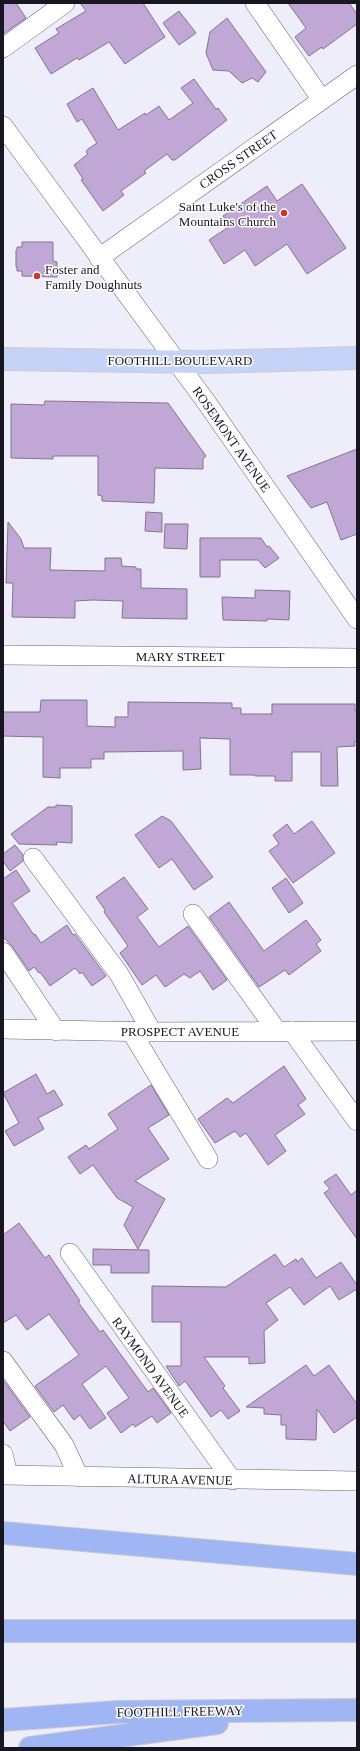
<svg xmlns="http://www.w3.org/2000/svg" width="360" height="1751" font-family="'Times New Roman',serif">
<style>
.building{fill:#c0a7d5;stroke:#83758f}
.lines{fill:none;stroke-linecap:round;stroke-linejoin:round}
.minor-casing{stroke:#64617d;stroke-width:20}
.major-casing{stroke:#ccccce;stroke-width:24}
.highway-casing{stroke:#ccccce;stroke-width:24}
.minor{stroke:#fff;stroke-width:19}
.major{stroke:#c5d3f8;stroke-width:22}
.highway{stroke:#9fb5f4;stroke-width:22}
.poi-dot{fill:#c6392b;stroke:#fff;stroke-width:1.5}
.labels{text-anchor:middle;stroke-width:3;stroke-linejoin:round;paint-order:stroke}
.street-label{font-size:13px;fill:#181621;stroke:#fff}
.poi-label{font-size:13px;fill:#181621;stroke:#fff;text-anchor:end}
</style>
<rect width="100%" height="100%" fill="#eeedfa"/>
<path class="building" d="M3 3H16L26 18 3 34Z
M80 3H143L165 37 125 64 109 42 79 60 77 58 51 74 35 48 59 33 56 29 86 11Z
M288 3H349L357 14V24L323 49 322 47 309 56 295 37 306 28Z
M179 11 196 33 179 45 163 23Z
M227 18 266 72 258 82 252 78 242 83 229 71 213 70 206 53 210 32Z
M194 79 216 109 218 108 227 120 175 160H172L167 154 144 171 146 173 121 191 124 195 103 211 81 180 83 179 74 165 88 154 86 152 88 149 97 143 82 119 77 122 67 104 93 88 118 130 142 115 145 113 146 115 159 106 169 120 193 103 181 88Z
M302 184 346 248 307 274 287 244 255 266 245 250 224 264 209 240 230 226 223 216 267 186 277 201Z
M22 242H53V261L57 262V277L22 276V271H17V267H16V250H17V247H22Z
M45 401 168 403 206 456 203 459V469L155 468 154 503 102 501V496L98 495V456H53V459L11 458V404L44 405Z
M357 449V534L341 540 327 502 311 508 287 476Z
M146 512 162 513V532L145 531Z
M8 522 21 539 24 548H51L50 570 105 571V558H121L122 566 136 567V569H141V588L187 589V619L122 618 123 601 93 600 75 601V618L12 617 13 583H6Z
M165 524H188L187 549 164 548Z
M200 538H261L267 547 269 546 279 558 265 568 258 560H220V577H200Z
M255 590 290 591 289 620 267 619V621L223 620 222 597 255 598Z
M41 700H87V726L115 727V717H128V702L232 703V708H241V714H272V704H355V711H357V742H354L355 746 337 747 338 786H321V752H292V781H275V776H255V775H230V739L200 738 201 769 183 770V751L104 752V759H91V768H60V778L43 777V737L3 736V712H40Z
M56 805 72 806V843L56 842 57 845 19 844 11 834 48 807H56Z
M162 816 171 821 213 877 194 890 172 859 159 868 135 835Z
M312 821 335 853 293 883 269 851 279 844 273 835 287 824 294 834Z
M15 845 23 855V861L10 871 3 861V854Z
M16 870 30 891 12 903 34 935 35 934 41 943 67 925 73 935 75 934 106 976 92 986 82 972 80 974 75 968 50 986 40 972 39 973 34 967 29 971 12 946 3 937V879Z
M124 877 148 909 137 917 159 947 188 926 227 980 213 990 200 971 190 978 184 974 165 987 156 975 142 985 120 953 128 946 104 912 105 910 96 897Z
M286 878 303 903 289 913 272 888Z
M229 902 264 951 306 920 321 940 316 944 321 951 289 975 285 970 259 987 209 917Z
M284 1066 306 1099 298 1105 305 1114 275 1135 286 1151 268 1165 246 1133 240 1137 235 1131 215 1143 198 1119 227 1098 233 1103Z
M36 1074 47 1094 54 1090 63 1105 38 1118 44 1129 14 1146 5 1131 19 1123 3 1093Z
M151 1085 169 1115 148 1128 169 1159 135 1181 165 1199 138 1249 124 1225 133 1207 117 1198 93 1165 80 1174 68 1157 86 1145 89 1149 118 1129 108 1114Z
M336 1174 351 1195 357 1190V1239L324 1193 330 1189 324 1182Z
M19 1223 45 1258 49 1255 80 1301 78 1302 100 1332 103 1330 148 1392 153 1388 171 1413 157 1423 152 1416 135 1427 133 1424 121 1433 107 1413 129 1398 106 1366 82 1384 106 1418 90 1429 80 1415 74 1420 63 1405 54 1412 35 1386 79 1355 49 1314 27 1330 16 1315 3 1323V1235Z
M93 1249 149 1250V1273H111V1265H93Z
M275 1254 284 1267 296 1259 297 1262 302 1258 316 1278 341 1262 357 1285V1289L339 1300 330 1286 304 1305 290 1287 266 1303 278 1320 264 1331 265 1363 249 1364V1357H204L225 1386 223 1388 240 1411 228 1419 221 1410 211 1417 185 1381 179 1386 166 1366H181V1322H152V1286L226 1287Z
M306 1365 314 1376 329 1365 357 1404V1417L334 1433 317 1409 316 1440 286 1439V1425H281V1415L264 1414V1408L246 1407Z
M3 1380 30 1417 10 1431 3 1421Z"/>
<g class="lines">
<g class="minor-casing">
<path id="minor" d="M255 3 322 100
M3 48 65 3
M3 126 207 403 357 619
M99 258 357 75
M3 655 357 658
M33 858 119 974 152 1032
M193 914 277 1031
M3 952 56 1031
M3 1029 152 1032 357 1031
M131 1031 208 1159
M292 1031 357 1121
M70 1253 232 1480
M3 1361 64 1445 79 1477
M3 1454 8 1475
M3 1475 357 1481"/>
</g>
<g class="major-casing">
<path id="major" d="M3 359 203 362 357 358"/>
</g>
<g class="highway-casing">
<path id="highway" d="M3 1533 357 1564
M3 1631H357
M3 1720 117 1712 357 1710
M30 1748 217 1723"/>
</g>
<use href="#minor" class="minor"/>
<use href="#major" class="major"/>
<use href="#highway" class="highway"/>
</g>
<g class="poi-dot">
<circle cx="284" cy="213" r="4"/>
<circle cx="37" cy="276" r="4"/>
</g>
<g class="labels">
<g class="street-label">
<text transform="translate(238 159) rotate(-35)" y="5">CROSS STREET</text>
<text x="180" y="365">FOOTHILL BOULEVARD</text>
<text transform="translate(232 439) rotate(55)" y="5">ROSEMONT AVENUE</text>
<text x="180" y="661">MARY STREET</text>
<text x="180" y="1036">PROSPECT AVENUE</text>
<text transform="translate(151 1367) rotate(54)" y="5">RAYMOND AVENUE</text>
<text transform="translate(180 1479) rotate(1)" y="5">ALTURA AVENUE</text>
<text transform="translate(180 1711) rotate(-1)" y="5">FOOTHILL FREEWAY</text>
</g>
<g class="poi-label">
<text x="276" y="211">Saint Luke's of the<tspan x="276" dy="15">Mountains Church</tspan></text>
<text x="45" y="274" text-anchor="start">Foster and<tspan x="45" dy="15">Family Doughnuts</tspan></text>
</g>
</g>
<rect width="360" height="1751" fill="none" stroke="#181621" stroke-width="8"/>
</svg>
